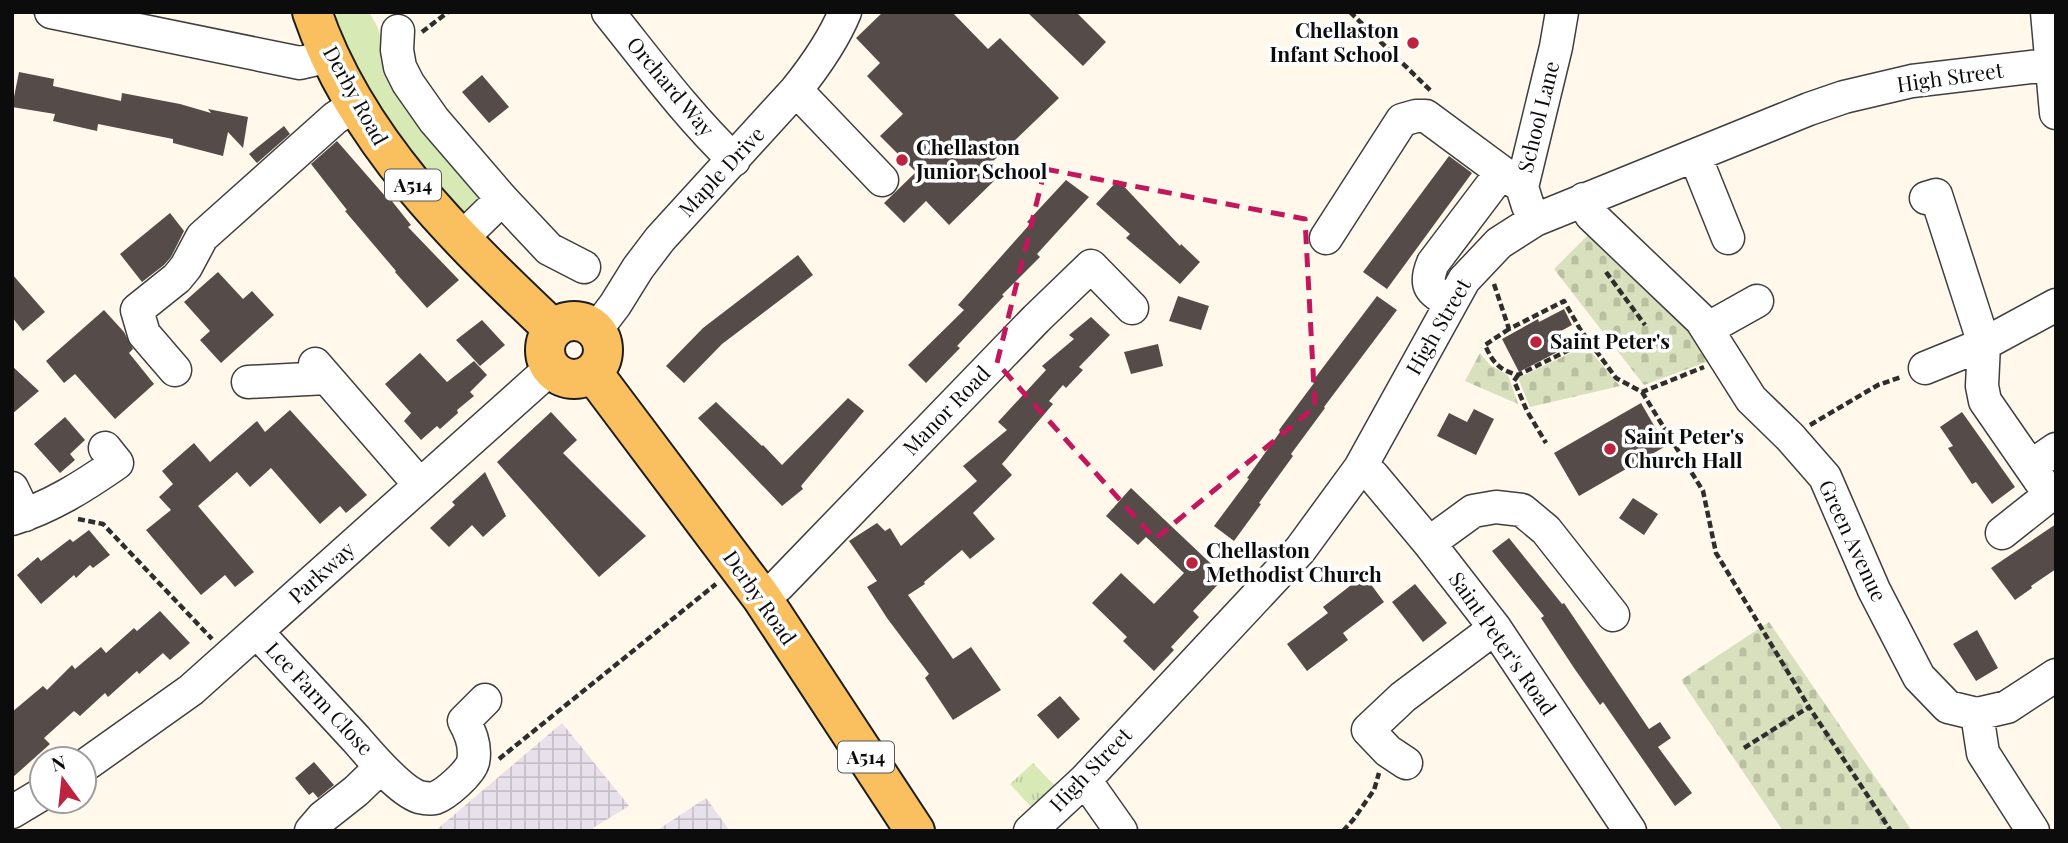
<svg xmlns="http://www.w3.org/2000/svg" width="2068" height="843" font-family="'Playfair Display',serif">
<style>
.industrial{fill:url(#industrial-grid)}
.grass{fill:#d7e9b5}
.cemetery{fill:url(#cemetery-stones)}
.park{fill:url(#park-tufts)}
.building{fill:#554b48}
.lines{fill:none;stroke-linecap:round;stroke-linejoin:round}
.minor-casing{stroke:#3f3f3f;stroke-width:35}
.major-casing{stroke:#1d1d1d;stroke-width:42}
.path{stroke:#2e2e2e;stroke-width:4.5;stroke-dasharray:7 3.5;stroke-linecap:butt}
.minor{stroke:#fff;stroke-width:32}
.major{stroke:#fac060;stroke-width:38}
.marked{fill:none;stroke:#c2185b;stroke-width:5;stroke-dasharray:14 9;stroke-linejoin:round}
.poi-dot{fill:#bd233e;stroke:#fff;stroke-width:2.5}
.labels{text-anchor:middle;stroke-width:7;stroke-linejoin:round;paint-order:stroke}
.shield{fill:#fff;stroke:#555;stroke-width:2}
.shield-label{font-size:19px;font-weight:bold;fill:#0c0c0c}
.poi-label{font-size:21px;font-weight:bold;fill:#0c0c0c;stroke:#fff;text-anchor:start}
.street-label{font-size:21px;fill:#0c0c0c;stroke:#fff}
</style>
<defs>
<pattern id="industrial-grid" width="8" height="8" patternUnits="userSpaceOnUse" patternTransform="scale(1.75)"><rect width="8" height="8" fill="#e8e0eb"/><path d="M0 4h8M4 0v8" fill="none" stroke="#c6bfc8"/></pattern>
<pattern id="cemetery-stones" width="16" height="16" patternUnits="userSpaceOnUse" patternTransform="scale(1.75)"><rect width="16" height="16" fill="#d9e0bd"/><path d="M2 7V4a2 2 0 0 1 4 0v3zM10 15v-3a2 2 0 0 1 4 0v3z" fill="#b9bfa1"/></pattern>
<pattern id="park-tufts" width="24" height="20" patternUnits="userSpaceOnUse" patternTransform="scale(1.75)"><rect width="24" height="20" fill="#d7e9b5"/><path d="M3 7l-1-3M5 7V3M7 7l1-3M15 17l-1-3M17 17v-4M19 17l1-3" fill="none" stroke="#b7c79a"/></pattern>
</defs>
<rect width="100%" height="100%" fill="#fff8eb"/>
<path class="industrial" d="M562 723 629 806 593 828 594 831H435Z
M706 798 730 831H656Z"/>
<path class="grass" d="M341 12H369L377 26 383 44 482 191 478 208 473 214 464 212 453 206 381 114 329 19Z"/>
<path class="cemetery" d="M1590 233 1682 322 1709 361 1644 385 1554 269Z
M1573 352 1592 353 1620 386 1530 407 1518 378Z
M1480 353 1490 365 1508 375 1518 404 1465 381Z
M1769 622 1912 831H1783L1681 680Z"/>
<path class="park" d="M1033 763 1056 787 1033 809 1010 784Z"/>
<path class="building" d="M883 12H952L988 49 1000 38 1059 98 989 165 999 176 949 225 926 201 904 223 884 203 916 172 880 136 903 114 867 76 880 63 856 38Z
M1027 12H1076L1106 42 1083 66Z
M19 72 54 79 53 86 121 101 122 93 180 104 211 113 208 109 248 117 243 148 228 132 223 156 173 143V139L98 124 97 131 53 121 55 114 12 107Z
M482 75 509 107 489 123 462 92Z
M284 126 290 134 257 163 249 154Z
M337 141 385 196 387 195 411 225 408 227 459 280 427 308 395 272 396 271 345 211 347 210 311 164Z
M1449 156 1472 173 1387 289 1363 272Z
M1066 180 1089 197 1037 254 1040 257 1002 295 1004 296 957 346 960 348 926 383 908 365 964 310 958 305 1030 224 1027 222Z
M1118 180 1180 246 1181 244 1200 262 1180 284 1126 238 1130 234 1096 204Z
M170 213 184 231 171 257 164 265 142 282 120 254Z
M798 255 813 275 722 344 684 383 666 366 703 328Z
M218 272 243 299 252 291 274 315 221 363 200 340 210 331 184 302Z
M12 274 45 312 23 331 12 317Z
M1178 296 1209 306 1201 330 1169 321Z
M1377 296 1397 310 1324 407 1325 408 1291 454 1293 456 1259 503 1261 504 1234 541 1214 526 1249 479 1247 478 1280 432 1279 430 1314 383 1312 382Z
M1564 309 1572 325 1561 331 1569 346 1519 372 1502 339 1538 319 1539 322Z
M104 310 124 332 133 349 129 353 154 384 115 419 75 374 64 383 46 361Z
M1091 317 1110 335 1079 367 1083 370 1066 388 1063 385 1049 401 1053 404 1002 464 1012 475 973 513 995 539 970 559 962 550 924 582 925 584 908 595 953 659 971 647 1001 690 953 720 925 678 929 674 887 618 867 587 877 581 849 541 877 523 885 531 890 528 901 546 977 481 963 466 1007 430 998 422 1046 370 1042 366 1074 339 1069 335Z
M482 320 505 345 480 366 456 340Z
M1158 344 1163 366 1131 374 1124 352Z
M420 353 447 382 474 361 487 375 470 392 474 396 457 410 458 413 440 429 437 426 421 440 404 421 411 413 385 384Z
M12 366 39 391 12 414Z
M848 398 864 411 801 486 803 489 782 506 698 418 716 402 762 446 763 445 782 465Z
M1641 403 1666 446 1579 496 1554 453Z
M1474 409 1494 419 1476 455 1437 436 1449 413 1467 422Z
M290 410 367 495 346 513 340 506 320 524 271 468 250 487 237 472 198 506 254 572 235 587 225 575 201 595 146 530 171 510 159 497 173 484 162 471 194 443 210 462 257 421 265 432Z
M551 412 577 440 563 453 646 536 599 577 497 462Z
M1962 412 2015 487 1992 504 1976 482 1972 484 1948 448 1953 446 1940 427Z
M65 417 85 440 70 454 75 460 60 473 34 444Z
M485 472 506 516 483 537 472 525 449 547 430 528 455 505 452 502Z
M1131 488 1225 577 1193 611 1199 617 1171 647 1174 650 1154 671 1123 641 1127 637 1092 603 1121 573 1154 604 1184 573 1146 537 1138 545 1106 516Z
M1633 498 1658 514 1644 535 1619 518Z
M2056 524V569L2031 586 2032 588 2015 600 1991 568Z
M89 530 110 555 93 568 90 565 76 578 74 575 41 604 17 575 38 557 41 561 70 539 73 542Z
M1509 538 1562 604 1564 603 1649 729 1660 722 1671 738 1658 747 1692 793 1675 806 1603 702 1600 705 1574 668 1541 618 1544 616 1492 551Z
M1364 575 1384 602 1343 633 1348 640 1307 671 1287 644 1328 613 1323 607Z
M1415 584 1447 623 1423 642 1392 602Z
M160 611 190 643 170 660 163 653 139 674 137 671 108 697 105 693 80 716 74 711 44 738 50 744 12 778V712L43 686 47 690 72 665 75 669 101 647 106 653 134 628 137 631Z
M1977 630 1998 668 1976 681 1953 644Z
M1060 696 1080 719 1058 739 1037 715Z
M314 762 334 785 318 798 313 792 309 795 295 778Z"/>
<g class="lines">
<g class="minor-casing">
<path id="minor" d="M51 12 300 63 330 56
M608 12C649 63 687 115 734 160
M2047 12 2056 113
M398 31 397 50 400 67 408 83 434 120 502 199
M796 90 882 180
M1695 156 1728 238
M1926 198 1936 195 1984 344 1982 386 1985 401 2050 495 2002 533
M1584 199 1591 215 1701 320 1751 399 1790 437 1825 477 1874 590 1919 677 1948 707 1977 714 1983 753 2033 831
M1528 206 1522 187 1556 47 1562 12
M462 238 502 199 549 249 584 267
M1326 238 1402 120 1416 116H1426L1522 187
M1450 302C1431 291 1423 287 1433 263L1501 173
M1707 329 1757 301
M596 330 615 305 638 268 660 239 796 90C816 65 833 41 845 12
M315 364 420 485
M1925 368 1984 344 2056 305
M175 370 144 334 137 310 177 278 186 267 202 237 335 118 355 105
M248 382 327 378
M2031 466 2056 449
M1360 468 1373 476 1429 543 1495 628 1630 831
M12 488 25 515
M12 519C51 507 84 486 117 463L105 448
M1429 543 1473 511 1496 507 1522 510 1546 530 1613 615
M762 598 779 585 1036 319 1091 266 1132 308
M257 632C290 668 323 703 356 739 370 755 399 790 419 797 423 798 431 799 435 798 446 794 470 773 473 762 476 748 471 733 464 721L485 700
M1977 714 2007 707 2056 675
M1406 763 1388 751 1368 730 1403 697 1495 628
M84 766 191 690 551 368
M1085 780 1121 831
M12 812 42 794
M311 831 323 817 356 791 381 767
M1030 831 1085 780 1300 550 1360 468 1464 280 1499 243 1535 220 1809 109 1844 97 1912 81 2056 64"/>
</g>
<g class="major-casing">
<path id="major" d="M312 12C356 141 457 238 553 329
M545 350a29 29 0 1 1 58 0a29 29 0 1 1-58 0Z
M593 373 762 598 915 831"/>
</g>
<path class="path" d="M1350 12 1432 92
M422 32 448 12
M1606 272 1645 325
M1494 284 1509 329 1564 301 1580 329 1616 378 1642 392 1704 367
M1509 329 1485 345C1493 363 1499 370 1518 375L1573 348 1577 341 1580 330
M1573 348 1593 350
M1518 375 1514 381 1527 411 1546 443
M1642 392 1703 491 1716 553 1809 707
M1810 425 1878 385 1901 377
M78 519 103 524 212 639
M1744 748 1809 707 1891 831
M499 759 716 584
M1343 831 1353 820 1374 790 1379 773"/>
<use href="#minor" class="minor"/>
<use href="#major" class="major"/>
</g>
<path class="marked" d="M1045 169 1305 219 1315 407 1155 539 997 363Z"/>
<g class="poi-dot">
<circle cx="1413" cy="43" r="7"/>
<circle cx="902" cy="160" r="7"/>
<circle cx="1536" cy="342" r="7"/>
<circle cx="1610" cy="449" r="7"/>
<circle cx="1192" cy="563" r="7"/>
</g>
<g class="labels">
<g class="shield">
<rect x="385" y="169.5" width="56" height="31" rx="5"/>
<rect x="838" y="741.5" width="56" height="31" rx="5"/>
</g>
<g class="shield-label">
<text x="413" y="192">A514</text>
<text x="866" y="764">A514</text>
</g>
<g class="poi-label">
<text x="1399" y="38" text-anchor="end">Chellaston<tspan x="1399" dy="24">Infant School</tspan></text>
<text x="916" y="155">Chellaston<tspan x="916" dy="24">Junior School</tspan></text>
<text x="1550" y="349">Saint Peter's</text>
<text x="1624" y="444">Saint Peter's<tspan x="1624" dy="24">Church Hall</tspan></text>
<text x="1206" y="558">Chellaston<tspan x="1206" dy="24">Methodist Church</tspan></text>
</g>
<g class="street-label">
<text transform="translate(1950 78) rotate(-8)" y="7">High Street</text>
<text transform="translate(670 87) rotate(50)" y="7">Orchard Way</text>
<text transform="translate(355 96) rotate(61)" y="7">Derby Road</text>
<text transform="translate(1539 117) rotate(-76)" y="7">School Lane</text>
<text transform="translate(722 172) rotate(-47)" y="7">Maple Drive</text>
<text transform="translate(1439 327) rotate(-60)" y="7">High Street</text>
<text transform="translate(947 411) rotate(-46)" y="7">Manor Road</text>
<text transform="translate(1852 541) rotate(65)" y="7">Green Avenue</text>
<text transform="translate(322 573) rotate(-42)" y="7">Parkway</text>
<text transform="translate(759 598) rotate(55)" y="7">Derby Road</text>
<text transform="translate(1502 644) rotate(55)" y="7">Saint Peter's Road</text>
<text transform="translate(319 699) rotate(47)" y="7">Lee Farm Close</text>
<text transform="translate(1091 770) rotate(-46)" y="7">High Street</text>
</g>
</g>
<rect width="2068" height="843" fill="none" stroke="#0c0c0c" stroke-width="28"/>
<g transform="translate(63 780) rotate(345)"><circle r="33" fill="#ffffff" stroke="#9e9e9e" stroke-width="2"/>
<path d="M0-5L12 26L0 18L-12 26Z" fill="#bd233e"/>
<text y="-10" font-size="19" font-weight="bold" text-anchor="middle" fill="#0c0c0c">N</text>
</g>
</svg>
